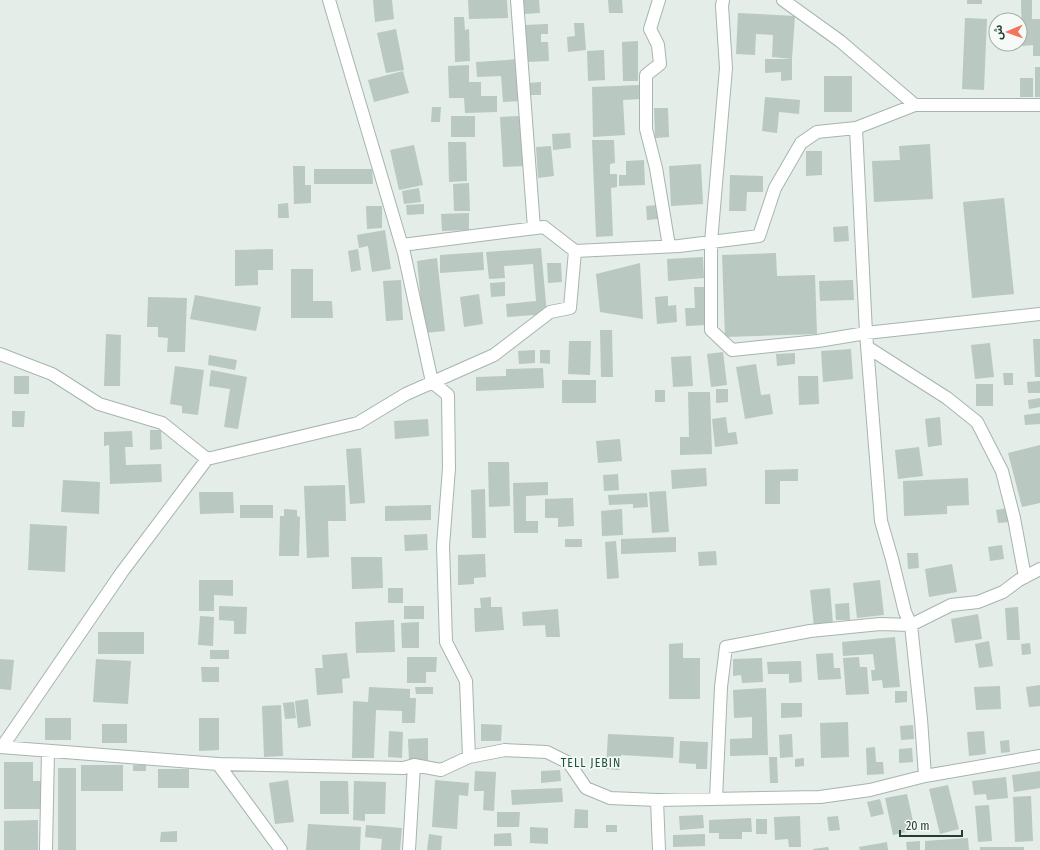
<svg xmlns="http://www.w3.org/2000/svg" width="1040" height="850" font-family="'Fira Sans Condensed','Noto Sans Arabic',sans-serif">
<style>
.building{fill:#b9c8c1}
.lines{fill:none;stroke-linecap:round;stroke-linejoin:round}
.minor-casing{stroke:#a6b5af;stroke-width:14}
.minor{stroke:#fff;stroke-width:12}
.labels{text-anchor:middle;stroke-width:3.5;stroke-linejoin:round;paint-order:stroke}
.quarter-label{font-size:12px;letter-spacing:1px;fill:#1f5240;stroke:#f5faf7}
</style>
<rect width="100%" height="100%" fill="#e4ede8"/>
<path class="building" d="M373 0H392L394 19 375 22Z
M468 0H507L508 18 469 19Z
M523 0H539L540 13 524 14Z
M608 0H622L623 13H609Z
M967 0H982V4H967Z
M1021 0H1032V19H1040V56H1033V45L1022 46Z
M738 13 795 16 792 59 772 57 773 35 756 34 755 55 736 54Z
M454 17H464L465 30 469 29 470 61 455 62Z
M965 18 987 19 984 90 962 89Z
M574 23H584L586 50 568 52 567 37 575 36Z
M548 24V34H541V42H548L549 61 527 62 525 25Z
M396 29 404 70 386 73 377 33Z
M638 41V81H623L622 42Z
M604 50 605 80 588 81 587 51Z
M519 59 521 101 503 102 501 76 477 77 476 62Z
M765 59H792V80L781 81V72L765 73Z
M469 65V82H481V96H497V112L465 113 464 98H449L448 66Z
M1035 67H1040V97H1035Z
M403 71 409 93 374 102 368 80Z
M824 76H852V112H824Z
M1020 78H1033V97H1020Z
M541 82V95H529L528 83Z
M640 85 641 99 623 100 625 135 593 137 592 87Z
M765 97 800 100 799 114 779 112 777 133 762 131Z
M432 107H441L440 122H431Z
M654 108H668L669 137 655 138Z
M451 116H475V137H451Z
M521 116 524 166 503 167 500 117Z
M570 133 571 148 553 150 552 134Z
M592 140H614L615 163 610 164V174H617V187L611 188 613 236 596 237Z
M448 142H466L467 181 449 182Z
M930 144 933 199 874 202 872 161 900 160 899 146Z
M414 145 423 185 399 190 390 150Z
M551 146 554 176 538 178 536 147Z
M806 151H822V175L806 176Z
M644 160 645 185 619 186V175H626V161Z
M701 164 703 204 671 206 669 166Z
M293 166H305V185H311V203L294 204Z
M314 169H372L373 184H314Z
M730 175 763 176V192H747L746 211H729Z
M469 183 470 211H454L453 184Z
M419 188 421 202 404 204 402 191Z
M1004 198 1014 294 972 298 963 202Z
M288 203 289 218H278V204Z
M424 204V214L407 215 406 205Z
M658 205 659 219 647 220 646 206Z
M366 206H382V228L367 229Z
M469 213V230L442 231 441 214Z
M848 226 849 241 834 242 833 227Z
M385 230 391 269 372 272 368 246 359 248 357 235Z
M541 248 547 314 507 317 506 304 536 301 533 264 504 266 505 278 489 279 486 252Z
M273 249V270H258V285L235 286V250Z
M358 249 361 270 351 272 348 251Z
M483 252 484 270 440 273V255Z
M776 253 777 276 815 275 817 334 725 337 722 255Z
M703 257 704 278 668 281 667 259Z
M437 258 445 331 424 333 417 261Z
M547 263H561L562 282 548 283Z
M640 263 643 319 600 312 596 274Z
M291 269H313V301H332L333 318H291Z
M401 280 403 320 386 321 383 281Z
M853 280 854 300 820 301 819 281Z
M505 282V296L491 297 490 283Z
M694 287H706L708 325 686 326 685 308H695Z
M479 294 483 324 464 327 460 297Z
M195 295 261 307 256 331 190 319Z
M668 296V306L676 305 677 322 657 324 655 297Z
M148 297 187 298 185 352H167L168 338 158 337V327H147Z
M600 330H612L613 377H601Z
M106 334 121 335 120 386H104Z
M1033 339H1040V377H1035Z
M569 341H591L590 375 568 374Z
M990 343 994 377 975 379 971 345Z
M851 349 853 379 823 382 821 351Z
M535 350V363L519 364 518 351Z
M540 350H550V364L540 363Z
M723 352 727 385 711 387 707 354Z
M795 353V364L777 366 776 354Z
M209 355 237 360 235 370 208 365Z
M691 356 693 386 673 387 671 357Z
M756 364 761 395 770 394 773 414 745 419 736 367Z
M175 366 204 370 198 415 182 413V406L170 404Z
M543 368 544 388 476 391V377L506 376V369Z
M211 370 247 377 238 429 224 427 230 389 209 386Z
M1003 373H1013V385H1004Z
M14 376H29V394H14Z
M798 376H818L819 404 799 405Z
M562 380H596V403H562Z
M1040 381V393H1028L1027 382Z
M976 384H993V406H976Z
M716 389H728V402L716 403Z
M655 390H665V402H655Z
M688 392H710L712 454 680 455V437H689Z
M1040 398V407L1029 409 1028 400Z
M12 411H25L24 427H12Z
M1040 413V424L1025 425 1024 415Z
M726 417 728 433 736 432 738 444 715 447 712 419Z
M940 417 942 445 928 447 925 419Z
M428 419 429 436 395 439 394 421Z
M150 430H161L162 449 150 450Z
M132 431 133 447H125L126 465 161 464 162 482 110 484 109 445 104 446V432Z
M620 439 622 461 598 463 596 441Z
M1040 445V503L1022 507 1008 453Z
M919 447 923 476 898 479 895 450Z
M361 448 365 503 350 504 346 449Z
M488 462H509L510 506 489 507Z
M706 468 707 486 672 489 671 470Z
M798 469V481H780V504H765V470Z
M618 474 619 490 604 491 603 475Z
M968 478 969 505 947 506V514L904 516 903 481Z
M63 480 100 482 99 514 61 512Z
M548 482V495L526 496V521H538V533H514L513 483Z
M345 485 346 521H328L329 557 307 558 304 486Z
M485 489 486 538H472L471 490Z
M666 491 669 532 652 533 649 492Z
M199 492H233L234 513 200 514Z
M647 493 648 507 633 508V504L609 505 608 495Z
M573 498 574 526 558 527V518H545V499Z
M240 505H273V518H240Z
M431 505V520L385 521V506Z
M1008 508 1010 522 998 523 996 510Z
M284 509 297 510V516L300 517 299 556H279L280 516H284Z
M622 509 623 535 602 536 601 511Z
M30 524 67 526 65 572 28 570Z
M427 534 428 550 405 551 404 535Z
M676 537V552L621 554V539Z
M565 539H582V547H565Z
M616 541 619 578 607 579 605 542Z
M1002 545 1004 559 990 561 988 547Z
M716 551 717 565 699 566 698 552Z
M907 553H918L919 568 908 569Z
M485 554 486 577 474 578V584L458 585V555Z
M351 557H382L383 588 352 589Z
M952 564 957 592 929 597 925 569Z
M199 580H233V596L214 595V611H199Z
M880 580 884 615 857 618 853 583Z
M388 588H403V603H388Z
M830 588 833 624 814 627 810 590Z
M491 597V607H502L504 630 475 632 474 608H481L480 598Z
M849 603 850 620H836L835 604Z
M219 606 247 607 246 634H234V621L219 620Z
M404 606H424V619H404Z
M1018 607 1020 640H1007L1005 608Z
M558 609 560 637H546L545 625 523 626 522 612Z
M978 614 982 639 955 643 951 619Z
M200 616 214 617 213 646 198 645Z
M394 620 395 652 356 653 355 622Z
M419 622V648H402L401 623Z
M98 632H144V654H98Z
M895 637 900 687 883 688 882 680 872 681 871 670H875L873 654 843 656 842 642Z
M989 641 993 666 979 668 975 644Z
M683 643V658H700V699H669V644Z
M1030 643 1031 654 1022 655 1021 644Z
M210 650H229V659H210Z
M347 653 350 678 342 679 343 693 317 695 315 668H323L322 655Z
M833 653 834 668H840L841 679 818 680 816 654Z
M407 657H437L436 672H426V683H407Z
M859 657 860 667H867L869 694 846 695 843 658Z
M762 658 763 682 742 683 741 675 733 676V659Z
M0 659 14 660 11 690 0 689Z
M96 659 131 661 128 704 93 702Z
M801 661 802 682 789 683V674H768L767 662Z
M201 667H219V682H202Z
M1040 685V706L1029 707 1026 687Z
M1000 686 1001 709 976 710 974 687Z
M369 687 410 689V698H416L415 723H402V711L376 710 374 758H352L353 701 368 702Z
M415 687H433V694H416Z
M766 688 768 755 730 756V739L752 738V717L734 718 733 690Z
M895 691H907V702L895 703Z
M308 699 311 726 298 728 295 701Z
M294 702 296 718 285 719 283 703Z
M781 703H802V717L781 718Z
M281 705 283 756 264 757 262 706Z
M45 718H71V740H45Z
M199 718H219V750L199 751Z
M848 722 849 757 821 758 820 723Z
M102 724H127V743H102Z
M481 724 502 725 501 741H481Z
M913 725 914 739 901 740 900 726Z
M389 731 403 732 402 758 388 757Z
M984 731 986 754 969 756 967 732Z
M608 734 674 737 673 758 621 755 620 770 606 769Z
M792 734 793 757 780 758 779 735Z
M428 738V760H409L408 739Z
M1009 740 1010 752 1001 753 1000 741Z
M680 741 708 742 707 769H696V764L679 763Z
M875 747 876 762H883L884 774 867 775 866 748Z
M912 748 913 762 899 763V749Z
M769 757H777L778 783H770Z
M804 758V766L795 767V759Z
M4 762H33V781H43V809H4Z
M81 765H123V791H81Z
M133 765H146V771H133Z
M58 768H76V850H58Z
M158 769H189V788H158Z
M560 770 561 781 541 783V771Z
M475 771 496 772 494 811 483 810 484 791H474Z
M1040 771V788L1014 792 1012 775Z
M1006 777 1008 798 987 800 986 794 974 795 972 781Z
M288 780 294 822 275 824 269 783Z
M435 780 469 783 468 796 459 795 457 829 432 827Z
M320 781H348L349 814H320Z
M354 781 386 782 385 814H365V821L353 820Z
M948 785 959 829 940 834 929 789Z
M562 788 563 802 512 805 511 790Z
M907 794 915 830 893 835 885 798Z
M1031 796 1033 841 1015 842 1013 797Z
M880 799 884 814 871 817 867 802Z
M989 805 992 841 978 842 975 806Z
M575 809 588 810V828H574Z
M497 812H520L519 827H497Z
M703 815 704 828 680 830 679 816Z
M800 816 801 847H789L788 839 775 840 774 817Z
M838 816 840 830 829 831 827 817Z
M751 818 752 832H742V839H719V833H709V820Z
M756 819H767V834H756Z
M38 820V850H4V821Z
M308 824 361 827 360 850H306Z
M366 825 402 828 400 850H381L382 839 365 837Z
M606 825H617V832H606Z
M530 827 548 828V844L530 843Z
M177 831V842H160L161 832Z
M511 833 512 846H494V834Z
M429 834 442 836 441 850H427Z
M705 834V846L673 847V835Z
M968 838 969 850H925V841Z
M920 841V850H907L906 842Z
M887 842 888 850H860L859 847Z
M828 847 829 850H813V849Z
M980 847H1024V850H980Z"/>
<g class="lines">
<g class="minor-casing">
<path id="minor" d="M329 0 404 253 432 382 448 395 449 468 443 546 446 642 466 681 469 757
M517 0 534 228
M659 0 650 29 658 45 660 64 646 75V129L656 168 669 246
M723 0 722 6 726 68 711 242V330L732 350 818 341 866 333 1040 314
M783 0 840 41 915 105
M856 128 866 333 881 521 892 559 905 612 911 625 921 719 925 776
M402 245 544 227 575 251 679 246 759 236 775 188 801 143 817 132 856 128 915 105H1040
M867 347 947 398 977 422 1002 471 1014 518 1025 577
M0 354 52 374 99 404 162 423 207 459
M0 747 218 764 404 768 414 765 441 770 469 757 505 750 547 752 569 763 586 788 610 798 657 800 820 797 870 790 925 776 1040 756
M2 747 122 572 207 459 358 423 406 394 494 355 550 312 570 308 575 251
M218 764 281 850
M716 799 721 687 726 647 810 631 880 624 911 625 951 605 978 602 1003 592 1019 580 1040 569
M657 800 659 850
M46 850 48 751
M409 850 414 765"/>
</g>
<use href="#minor" class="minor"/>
</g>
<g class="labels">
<g class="quarter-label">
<text x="591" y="767">TELL JEBIN</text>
</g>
</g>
<g transform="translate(1008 32) rotate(268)"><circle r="19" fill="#f5faf7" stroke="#a1afa9"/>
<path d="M0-3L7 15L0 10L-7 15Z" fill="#f2735e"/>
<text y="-6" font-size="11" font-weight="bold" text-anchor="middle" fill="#233f35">ش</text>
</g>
<path d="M900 830v6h62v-6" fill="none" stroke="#233f35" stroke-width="2"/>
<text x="906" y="830" font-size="12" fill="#233f35" stroke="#f5faf7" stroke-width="3" paint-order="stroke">20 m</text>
</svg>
